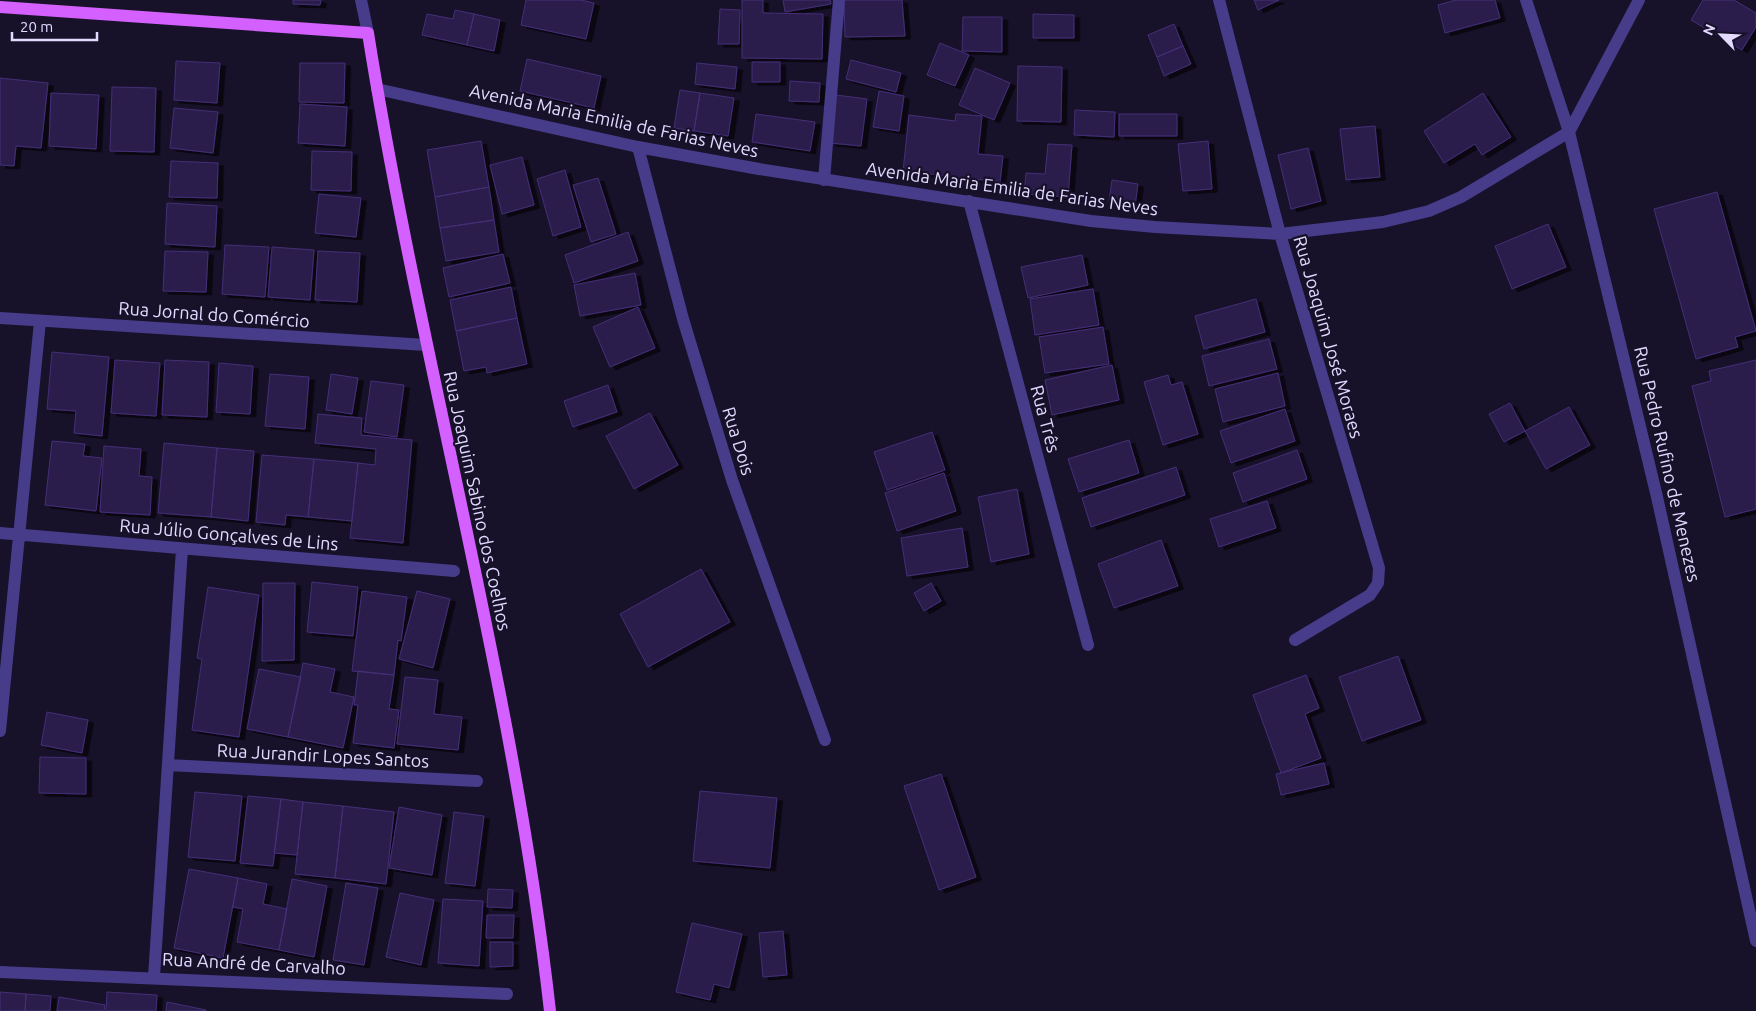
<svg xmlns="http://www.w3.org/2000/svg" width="1756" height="1011" font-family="Ubuntu,sans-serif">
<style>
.building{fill:#2b1d4b;stroke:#442f77;filter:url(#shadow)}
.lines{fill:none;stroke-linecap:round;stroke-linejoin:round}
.minor{stroke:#463c89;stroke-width:12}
.major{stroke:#d461ff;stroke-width:12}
.labels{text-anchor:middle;stroke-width:4.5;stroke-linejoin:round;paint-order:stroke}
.street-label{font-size:18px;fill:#e2daff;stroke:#18112a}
</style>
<defs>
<filter id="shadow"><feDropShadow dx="5.5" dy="3" stdDeviation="0" flood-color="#0009"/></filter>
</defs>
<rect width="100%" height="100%" fill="#18112a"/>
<path class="building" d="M293 0H321L320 5 293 4Z
M526 0H581L594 3 586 39 521 25Z
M742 0H763V13L823 14 822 59 742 58Z
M783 0H830L831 4 785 12Z
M844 0H902L905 36 845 37Z
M1254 0H1279L1258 10Z
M1456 0H1495L1500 18 1445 33 1438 5Z
M1703 0H1734L1756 13V27L1742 50 1691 20Z
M720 9 740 10 739 44H718Z
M455 10 474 14 467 45 422 35 427 14 453 19Z
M474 14 500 20 494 51 467 45Z
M1033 14 1074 15V38H1033Z
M963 17H1002V52L962 51Z
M1174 24 1183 46 1157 57 1148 35Z
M940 43 969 55 955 86 927 75Z
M1183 46 1191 64 1164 76 1157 57Z
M527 59 601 76 594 108 520 91Z
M851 60 901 73 896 92 846 79Z
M176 61 220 63 217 103 174 100Z
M752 62H780V82H752Z
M300 63H345L344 103 299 102Z
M697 63 737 67 735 89 695 84Z
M1018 66 1062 67 1061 122 1017 121Z
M975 68 1010 83 994 120 959 105Z
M0 78 48 83 41 148 16 146 14 166 0 165Z
M790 81 820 83 819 102 789 101Z
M112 87 156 88 154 152 110 151Z
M680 90 700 93 694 131 674 128Z
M879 91 904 96 899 131 873 127Z
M51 93 99 95 96 149 49 146Z
M700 93 734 98 728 136 694 131Z
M1483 93 1511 137 1482 155 1475 144 1444 163 1424 131Z
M836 95 867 99 861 146 830 143Z
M300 104 347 107 345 146 298 143Z
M174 108 218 112 213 153 170 148Z
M1075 110 1115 112 1114 137 1074 135Z
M756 114 815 122 810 151 752 142Z
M956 114 982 116 978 154 1003 156 1000 182 903 171 909 115 955 121Z
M1119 114H1177V136H1119Z
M1375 126 1380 177 1346 180 1340 129Z
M481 141 489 187 435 197 427 150Z
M1208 141 1212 189 1183 191 1178 144Z
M1048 144 1072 145 1068 197 1024 194 1026 173 1045 174Z
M1308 148 1321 201 1291 209 1278 155Z
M312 151 352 152 351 191 311 190Z
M522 157 534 205 502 214 490 165Z
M171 161 218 163 217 198 169 197Z
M565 170 581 227 553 236 537 179Z
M598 178 616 234 591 242 573 185Z
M1112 180 1138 184 1135 206 1109 201Z
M489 187 494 220 440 228 435 197Z
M1717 192 1756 331 1735 337 1738 347 1696 359 1654 209Z
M319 194 361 198 356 237 315 233Z
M167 203 217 206 215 247 165 244Z
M494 220 499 252 446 261 440 228Z
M1548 224 1566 267 1512 289 1495 246Z
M628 232 638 261 574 283 565 255Z
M225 245 269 247 265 297 222 294Z
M272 247 314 250 310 300 268 297Z
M165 251 208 252 206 292 163 291Z
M318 251 360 253 357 302 315 300Z
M503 254 510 283 449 297 443 268Z
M1082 255 1088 285 1028 298 1021 267Z
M635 273 641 305 580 316 574 285Z
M511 287 517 318 456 331 450 300Z
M1093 289 1099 325 1035 335 1030 299Z
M1256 299 1265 332 1204 349 1195 316Z
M638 307 655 348 610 367 593 327Z
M517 318 527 364 487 373 486 367 464 371 456 331Z
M1103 327 1109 364 1045 373 1039 337Z
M1269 339 1277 369 1209 386 1202 356Z
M52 352 109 357 102 436 74 433 76 411 47 409Z
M115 360 160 363 156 416 111 413Z
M165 360 209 362 207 417 162 415Z
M1756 360V509L1725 517 1692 386 1711 381 1709 371Z
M219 363 253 366 250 414 216 412Z
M1112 365 1119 400 1052 415 1045 380Z
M1278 373 1285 406 1223 422 1215 389Z
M270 374 309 377 305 429 265 426Z
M331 374 358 378 352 414 326 410Z
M1168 375 1171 385 1182 382 1198 434 1163 445 1144 382Z
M371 381 404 385 397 437 364 432Z
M608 385 617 412 573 427 564 401Z
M1510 403 1525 431 1504 442 1489 414Z
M1569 407 1590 445 1546 469 1525 431Z
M1285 409 1295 441 1231 463 1220 431Z
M650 413 678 465 634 489 606 436Z
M318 414 362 418 361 435 412 440 403 543 350 538 358 463 375 465 376 449 315 443Z
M932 432 945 470 887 490 874 452Z
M1129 440 1139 473 1079 492 1068 459Z
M52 441 85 444 83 456 102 458 96 511 45 505Z
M164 443 217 448 211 517 158 513Z
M104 446 141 449 139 476 152 477 150 515 100 512Z
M217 448 254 451 248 521 211 517Z
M1297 450 1307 479 1243 502 1233 473Z
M262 455 314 459 308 517 286 515 285 525 256 522Z
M314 459 358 463 352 521 308 517Z
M1176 467 1185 495 1091 527 1082 498Z
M944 473 956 511 897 531 885 493Z
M1017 489 1029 554 991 562 978 497Z
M1267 501 1276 528 1219 547 1210 519Z
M962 528 968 567 907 576 901 538Z
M1161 540 1178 586 1114 608 1098 564Z
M701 569 730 622 648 667 620 614Z
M312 582 358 587 353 636 307 632Z
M263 583H295L294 660 262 661Z
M931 583 941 601 924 611 914 593Z
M208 587 259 595 239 737 192 730 202 659 197 658Z
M362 591 407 597 401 641 398 640 394 675 352 671Z
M417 591 450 599 433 668 399 659Z
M1398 656 1421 720 1362 741 1339 677Z
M303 663 335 669 330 692 354 697 343 748 288 737Z
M259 669 301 677 288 737 247 729Z
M358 671 394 675 389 709 399 710 394 748 353 743 358 705H354Z
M1306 675 1319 708 1305 714 1321 758 1281 773 1253 695Z
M405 677 438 680 434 714 462 717 458 750 397 744Z
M47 712 88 720 82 753 41 745Z
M40 757 86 758V794L39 793Z
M1324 763 1329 784 1281 795 1276 774Z
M941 774 976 877 939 890 904 786Z
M700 791 777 798 770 868 693 861Z
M195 792 242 796 235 861 188 857Z
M248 796 281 799 273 866 240 863Z
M281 799 303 802 297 855 274 853Z
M303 802 343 806 335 878 295 874Z
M343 806 394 812 386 884 335 878Z
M399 807 442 815 432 875 389 868Z
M454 812 484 816 475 886 445 883Z
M189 869 238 878 223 958 174 948Z
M238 878 267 884 263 904 287 909 279 950 237 942 243 909 233 907Z
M292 879 327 886 314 957 279 950Z
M346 883 378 888 364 965 333 960Z
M488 889 513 890 512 908 487 907Z
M400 893 434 900 421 965 386 957Z
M443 899 483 901 479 966 438 963Z
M487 915H514L513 938H486Z
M692 923 742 934 729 988 714 984 710 1000 676 992Z
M783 931 787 975 763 977 759 933Z
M490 942H513V966L490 967Z
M0 992 26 994 25 1011H0Z
M107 992 157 995 156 1011H106Z
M26 994 51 996 50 1011H25Z
M59 997 105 1005 104 1011H57Z
M167 1002 206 1010V1011H166Z"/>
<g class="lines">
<path class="minor" d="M361 0 368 33
M1219 0 1280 234 1379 568 1378 583 1370 595 1295 640
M1526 0 1569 132 1657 497 1756 941
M377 89 638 147 759 169 1091 221 1155 227 1280 234 1383 222 1429 211 1461 197 1569 132 1639 0
M638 147 683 319 732 480 825 740
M824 180 839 0
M969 201 1088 645
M0 318 426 345
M0 533 454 571
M0 731 40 321
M168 765 477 781
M0 972 507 994
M154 977 182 549"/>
<path class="major" d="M0 7 368 33C420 361 513 681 550 1011"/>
</g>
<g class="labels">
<g class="street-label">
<text transform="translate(614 121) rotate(12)" y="6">Avenida Maria Emilia de Farias Neves</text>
<text transform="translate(1012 189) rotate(8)" y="6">Avenida Maria Emilia de Farias Neves</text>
<text transform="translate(214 315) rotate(4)" y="6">Rua Jornal do Comércio</text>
<text transform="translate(1328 337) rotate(74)" y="6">Rua Joaquim José Moraes</text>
<text transform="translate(1045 419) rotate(75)" y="6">Rua Três</text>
<text transform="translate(738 441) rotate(73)" y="6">Rua Dois</text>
<text transform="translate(1667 464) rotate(77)" y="6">Rua Pedro Rufino de Menezes</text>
<text transform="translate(477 501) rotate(78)" y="6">Rua Joaquim Sabino dos Coelhos</text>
<text transform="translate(229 535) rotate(5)" y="6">Rua Júlio Gonçalves de Lins</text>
<text transform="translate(323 756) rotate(3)" y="6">Rua Jurandir Lopes Santos</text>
<text transform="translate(254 964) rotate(3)" y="6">Rua André de Carvalho</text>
</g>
</g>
<g transform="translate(1721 35) rotate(294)" stroke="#18112a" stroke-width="4" paint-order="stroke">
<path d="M0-4L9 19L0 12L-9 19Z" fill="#e2daff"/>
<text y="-8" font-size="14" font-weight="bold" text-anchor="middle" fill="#e2daff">N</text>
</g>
<path d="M12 32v8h85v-8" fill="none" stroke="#e2daff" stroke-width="2.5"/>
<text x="20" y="32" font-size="15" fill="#e2daff" stroke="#18112a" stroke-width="4" paint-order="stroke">20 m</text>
</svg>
